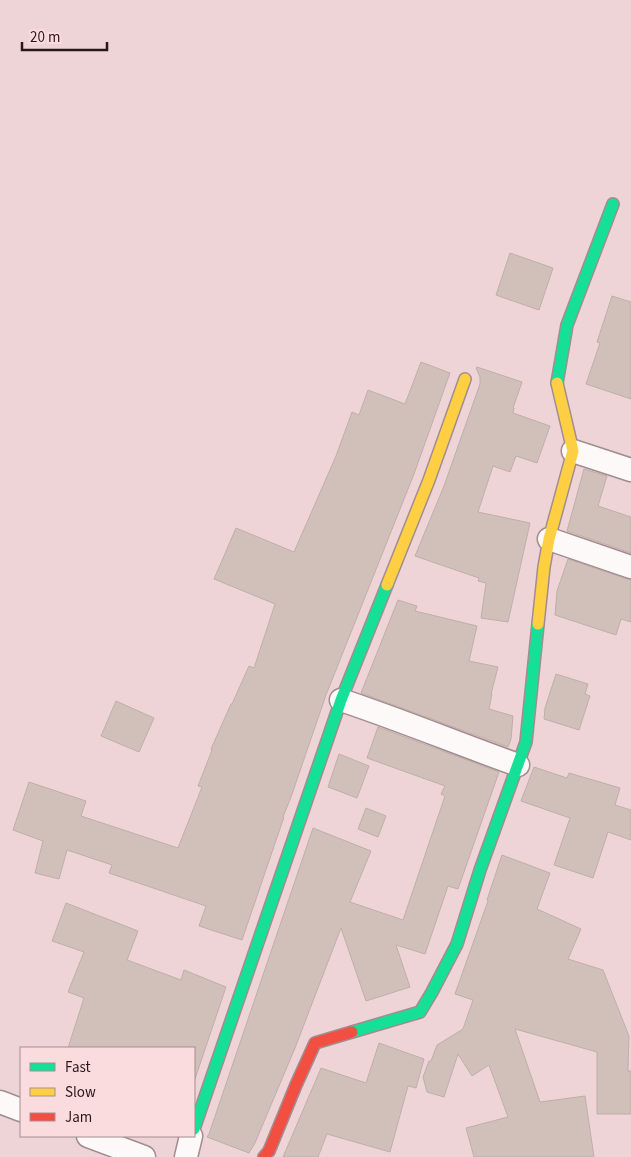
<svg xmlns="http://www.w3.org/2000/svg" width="631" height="1157" font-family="'Source Sans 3',sans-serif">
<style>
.building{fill:#d1bfba;stroke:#bfaea9}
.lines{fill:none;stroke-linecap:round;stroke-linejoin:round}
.street-casing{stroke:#a18d90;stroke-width:25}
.fast-casing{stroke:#a18d90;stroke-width:14}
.slow-casing{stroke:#a18d90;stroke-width:14}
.jam-casing{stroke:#a18d90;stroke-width:14}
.street{stroke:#fdf9f9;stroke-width:22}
.fast{stroke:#16e098;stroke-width:11}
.slow{stroke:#ffcf43;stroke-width:11}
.jam{stroke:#f24e42;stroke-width:11}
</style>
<rect width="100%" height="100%" fill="#efd4d7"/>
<path class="building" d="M510 253 553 268 539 310 496 295Z
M612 296 631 302V399L586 384 600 343 597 342Z
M421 362 450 373 414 474 326 695 291 797 283 817H284L242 940 199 926 206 906 109 873 112 865 67 850 59 879 35 873 43 841 13 830 29 782 86 801 81 816 178 848 202 787 198 786 212 750 211 749 231 704H232L249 666 254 668 275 604 214 579 236 528 294 552 336 456 352 412 359 415 368 390 405 404Z
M477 367 522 382 513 408H514L513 413 550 426 537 463 516 456 510 472 493 466 478 512 530 523 508 622 481 618 486 583 478 581 479 578 415 556 444 486 480 384V377L476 368Z
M584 469 607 476 598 506 631 517V553L567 531Z
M568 559 627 579 631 580V622L621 619 616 635 555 615 557 591Z
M398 600 417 606 415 611 477 626 469 661 498 667 491 694H492L489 709 513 716 511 739 508 747 361 693Z
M556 674 588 684 585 694 590 696 579 730 544 719 545 708Z
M116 701 154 718 139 752 101 736Z
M378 727 499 772 458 889 448 886 425 954 396 945 410 987 366 1001 341 928 295 1048 255 1143 249 1153 207 1137 209 1134 313 828 371 851 350 902 403 920 445 796 441 794 445 786 367 758Z
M339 754 369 766 357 798 328 787Z
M534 767 567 778 569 773 620 788 615 805 631 810V840L608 832 593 878 554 865 570 818 521 801Z
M366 808 386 816 378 837 358 829Z
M502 855 550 873 537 909 581 929 568 959 603 970 629 1036 628 1071H631V1114H597V1052L515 1029 540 1102 585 1096 594 1157H474L466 1128 508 1117 489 1065 472 1076 458 1054 444 1097 427 1092 423 1077 429 1061H431L437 1045 463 1029 473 1000 455 994 488 901 487 900Z
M66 903 138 931 127 960 181 980 184 970 226 987 194 1082V1048H68L84 998 68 992 84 952 52 941Z
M379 1043 424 1059 416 1088 408 1086 390 1152 327 1134 318 1157H283L321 1068 366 1083Z"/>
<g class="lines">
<g class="street-casing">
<path id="street" d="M573 451 631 470
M549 539 631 567
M341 700C401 720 459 744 518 765
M0 1102 21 1110
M88 1136 144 1157
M186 1157 191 1136"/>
</g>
<g class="fast-casing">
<path id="fast" d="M557 383 567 325 613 204
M352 1032 420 1012 432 992 457 944 480 870 526 742 538 624
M194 1129 341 700 387 585"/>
</g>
<g class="slow-casing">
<path id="slow" d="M387 585 429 480 465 379
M538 624 544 567 549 539 573 451 557 383"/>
</g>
<g class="jam-casing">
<path id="jam" d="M264 1157 269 1151 296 1085 315 1043 352 1032"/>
</g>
<use href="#street" class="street"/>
<use href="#fast" class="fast"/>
<use href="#slow" class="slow"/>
<use href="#jam" class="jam"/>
</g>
<rect x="20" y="1047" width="175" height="90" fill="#fadcdf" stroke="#a68e90"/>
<rect x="30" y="1063" width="25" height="8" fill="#16e098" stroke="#a68e90"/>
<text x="65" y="1072" font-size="15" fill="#29181a">Fast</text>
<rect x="30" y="1088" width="25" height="8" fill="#ffcf43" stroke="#a68e90"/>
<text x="65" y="1097" font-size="15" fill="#29181a">Slow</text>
<rect x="30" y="1113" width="25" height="8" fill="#f24e42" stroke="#a68e90"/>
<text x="65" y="1122" font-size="15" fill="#29181a">Jam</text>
<path d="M22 42v8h85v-8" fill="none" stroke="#29181a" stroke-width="2.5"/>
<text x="30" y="42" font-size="15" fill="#29181a" stroke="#fadcdf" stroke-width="4" paint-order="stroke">20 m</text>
</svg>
